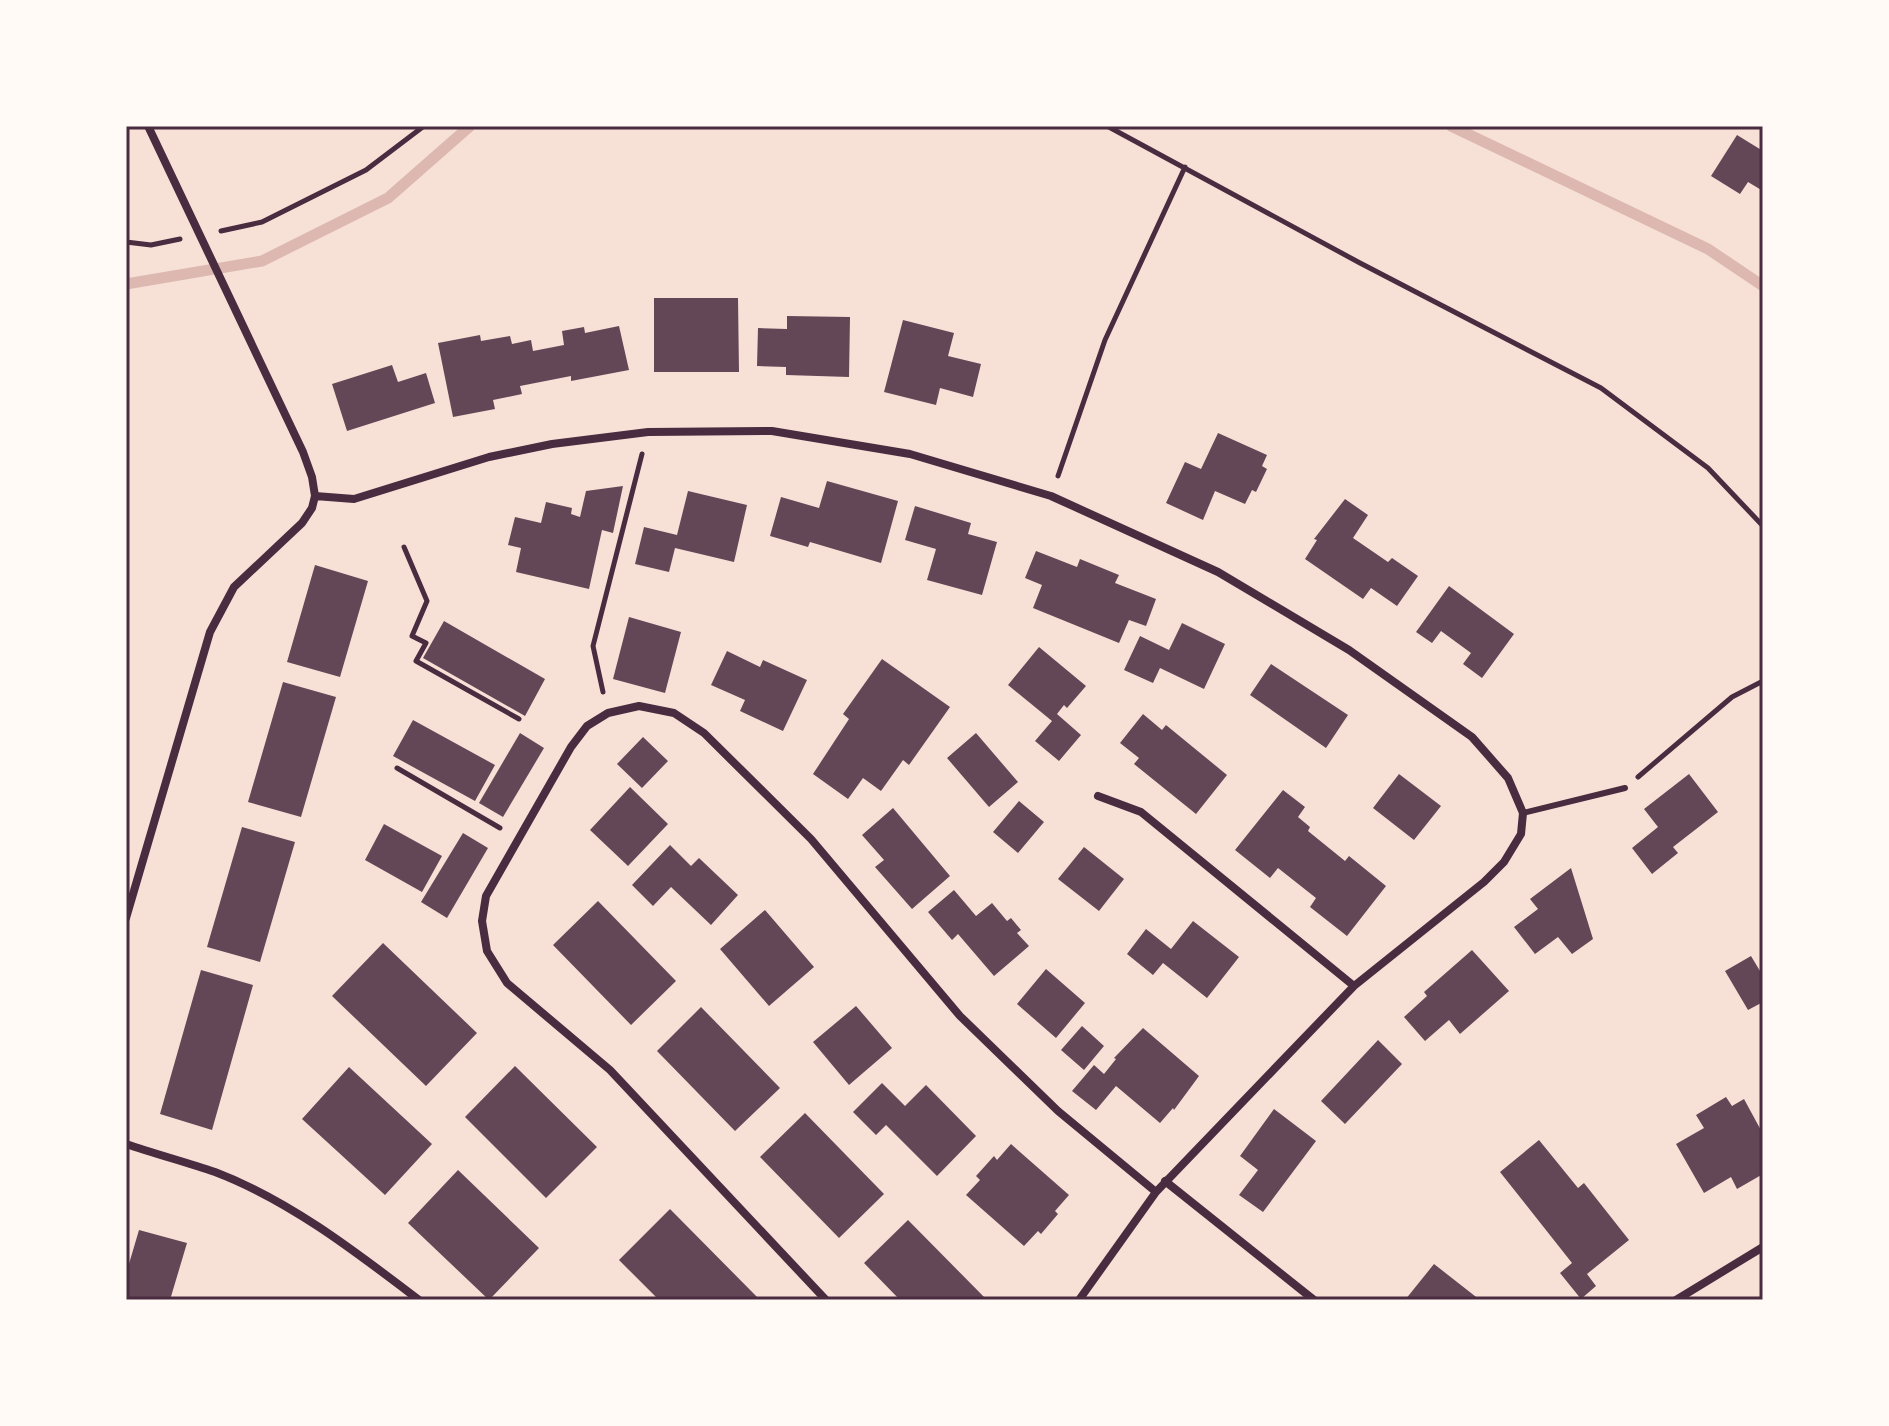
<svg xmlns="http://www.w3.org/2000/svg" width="1889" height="1426" font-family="'Titillium Web',sans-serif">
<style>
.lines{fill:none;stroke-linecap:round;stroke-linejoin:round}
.stream{stroke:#dcb8b0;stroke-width:11}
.building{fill:#644757}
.path{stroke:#4a2c40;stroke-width:5}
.service{stroke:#4a2c40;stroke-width:6}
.minor{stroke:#4a2c40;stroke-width:8}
.neatline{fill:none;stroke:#4a2c40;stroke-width:3}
</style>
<rect width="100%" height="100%" fill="#f7e1d7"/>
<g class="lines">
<path class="stream" d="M1451 126 1708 249 1763 286
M126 284 262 261 388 198 470 126"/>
</g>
<path class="building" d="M1737 135 1763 151V191L1748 182 1740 194 1711 176Z
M654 298H738L739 372H654Z
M787 316 850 317 849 377 786 375V367L757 366 758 328 787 329Z
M903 320 954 333 948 356 981 364 973 397 940 388 936 405 884 392Z
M619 326 629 370 571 381V376L520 386 522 394 493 400 495 409 453 417 438 343 480 335 481 341 510 336 512 344 531 340 533 351 564 345 562 331 584 327 585 333Z
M392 365 398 382 426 373 435 403 347 431 332 384Z
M1218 433 1267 455 1262 466 1267 469 1256 492 1252 490 1245 504 1215 491 1203 520 1166 503 1185 462 1201 469Z
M827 481 898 501 881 563 810 542 808 547 770 536 781 497 819 508Z
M623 486 613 533 602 530 589 589 516 572 521 548 508 545 515 517 541 523 546 502 572 508 571 514 580 517 586 491Z
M688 491 747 505 734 562 675 548 669 572 635 564 644 527 677 535Z
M1345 499 1368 515 1353 538 1388 562 1392 558 1418 576 1397 606 1371 588 1363 599 1305 559 1317 540 1314 539Z
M915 506 971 523 968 534 997 542 982 595 927 580 936 549 905 540Z
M1036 551 1077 567 1080 559 1119 575 1115 583 1156 599 1146 626 1129 620 1119 643 1033 608 1042 585 1025 578Z
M315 565 368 581 340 677 287 662Z
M1449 586 1514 634 1482 678 1463 664 1471 653 1441 631 1432 643 1416 632Z
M629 617 681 632 665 693 613 679Z
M444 621 545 679 525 716 423 658Z
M1182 623 1225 644 1204 689 1160 668 1153 683 1124 670 1140 636 1169 650Z
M1039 647 1086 686 1067 708 1064 705 1057 714 1081 735 1059 761 1035 741 1052 721 1008 685Z
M727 651 760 667 763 660 807 680 783 731 740 711 745 700 711 685Z
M882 659 950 707 909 765 903 760 881 791 863 778 848 799 813 774 849 719 843 714Z
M1271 664 1348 715 1326 748 1250 695Z
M283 682 336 697 301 817 248 802Z
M1143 714 1162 730 1166 725 1227 775 1196 814 1134 764 1139 758 1120 743Z
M413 720 495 765 475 801 393 756Z
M520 733 544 748 503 817 479 803Z
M976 733 1018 782 989 807 947 758Z
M643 737 668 761 642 788 617 764Z
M1399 774 1441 806 1414 840 1373 808Z
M1689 774 1718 812 1673 847 1678 853 1652 874 1632 848 1658 827 1644 809Z
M630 787 668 824 628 866 590 830Z
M1283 790 1305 807 1298 817 1310 827 1308 831 1345 861 1349 856 1386 886 1347 936 1310 907 1316 898 1278 868 1270 878 1235 850Z
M1019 801 1044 822 1018 853 993 832Z
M893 808 950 876 912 909 875 867 884 860 862 835Z
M384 824 442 856 422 892 365 860Z
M242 827 295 842 260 962 207 947Z
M463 833 488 848 447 918 421 902Z
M670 845 691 866 699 858 738 895 711 925 671 887 653 906 632 885Z
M1084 847 1124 879 1099 911 1058 879Z
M1571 868 1593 939 1572 954 1558 937 1535 954 1514 927 1538 909 1530 899Z
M954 890 976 916 992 903 1007 921 1011 918 1021 930 1017 933 1029 946 994 976 958 934 952 940 928 912Z
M598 901 676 981 631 1025 553 945Z
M765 910 814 967 769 1006 720 949Z
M1193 921 1239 957 1207 998 1163 963 1153 975 1127 954 1146 929 1171 949Z
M383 943 477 1033 426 1086 332 996Z
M1472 950 1509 991 1460 1034 1449 1020 1425 1041 1404 1017 1427 996 1424 992Z
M1751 956 1763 976V1002L1748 1010 1725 971Z
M1046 969 1085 1003 1056 1038 1017 1004Z
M201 970 253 985 212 1130 160 1114Z
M856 1006 892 1048 849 1085 813 1042Z
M701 1007 780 1088 735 1131 657 1051Z
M1082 1026 1104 1046 1084 1070 1061 1050Z
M1143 1028 1199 1076 1174 1110 1173 1108 1160 1123 1116 1086 1096 1110 1072 1091 1094 1065 1104 1074 1116 1059 1114 1058Z
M1378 1040 1402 1064 1345 1124 1321 1101Z
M515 1066 597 1147 546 1198 465 1117Z
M349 1067 432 1144 385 1195 302 1119Z
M882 1083 905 1106 926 1085 976 1136 937 1176 886 1125 876 1135 853 1112Z
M1726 1097 1732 1106 1744 1099 1763 1134V1174L1737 1189 1731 1177 1704 1193 1676 1144 1704 1128 1696 1115Z
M1274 1109 1316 1141 1263 1212 1239 1195 1258 1170 1240 1156Z
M805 1113 884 1194 839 1238 760 1157Z
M1539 1140 1578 1188 1584 1183 1629 1240 1587 1274 1596 1286 1581 1299 1560 1273 1572 1263 1500 1172Z
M1011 1144 1069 1195 1055 1211 1058 1214 1041 1234 1038 1231 1024 1246 966 1195 980 1180 976 1176 994 1156 997 1160Z
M458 1170 539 1248 489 1300 408 1223Z
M670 1209 760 1300H659L619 1260Z
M908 1220 987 1300H900L864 1263Z
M139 1230 187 1243 170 1300H126V1274Z
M1434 1264 1480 1300H1405Z"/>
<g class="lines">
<path class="path" d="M1107 126 1360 263 1601 388 1708 468 1763 526
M221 231 262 222 366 170 424 126
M126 242 151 245 180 239
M1058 476 1105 340 1185 167
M404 547 427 601 412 636 426 643 416 661 519 719
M603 692 593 646 642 454
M397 768 500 828
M1638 777 1732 697 1763 681"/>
<path class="service" d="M1523 813 1625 788"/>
<path class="minor" d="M315 496 354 499 489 457 552 444 648 432 772 431 910 454 1051 496 1218 572 1349 650 1472 737 1508 778 1523 813 1521 834 1504 862 1484 882 1354 986 1156 1192 1079 1300
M1098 796 1141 812 1354 986
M126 918 210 632 234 587 302 523 312 508 315 496 312 477 303 452 148 126
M126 1144C155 1154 186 1162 215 1172 289 1200 356 1252 419 1300
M1165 1181 1314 1300
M826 1300 610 1070 507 983 487 951 482 921 486 896 571 747 587 726 608 713 639 706 674 713 704 733 811 839 960 1016 1058 1111 1156 1192
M1676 1300 1763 1247"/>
</g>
<rect width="1889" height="1426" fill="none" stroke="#fffaf5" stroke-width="256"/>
<rect x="128" y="128" width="1633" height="1170" class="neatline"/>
</svg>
